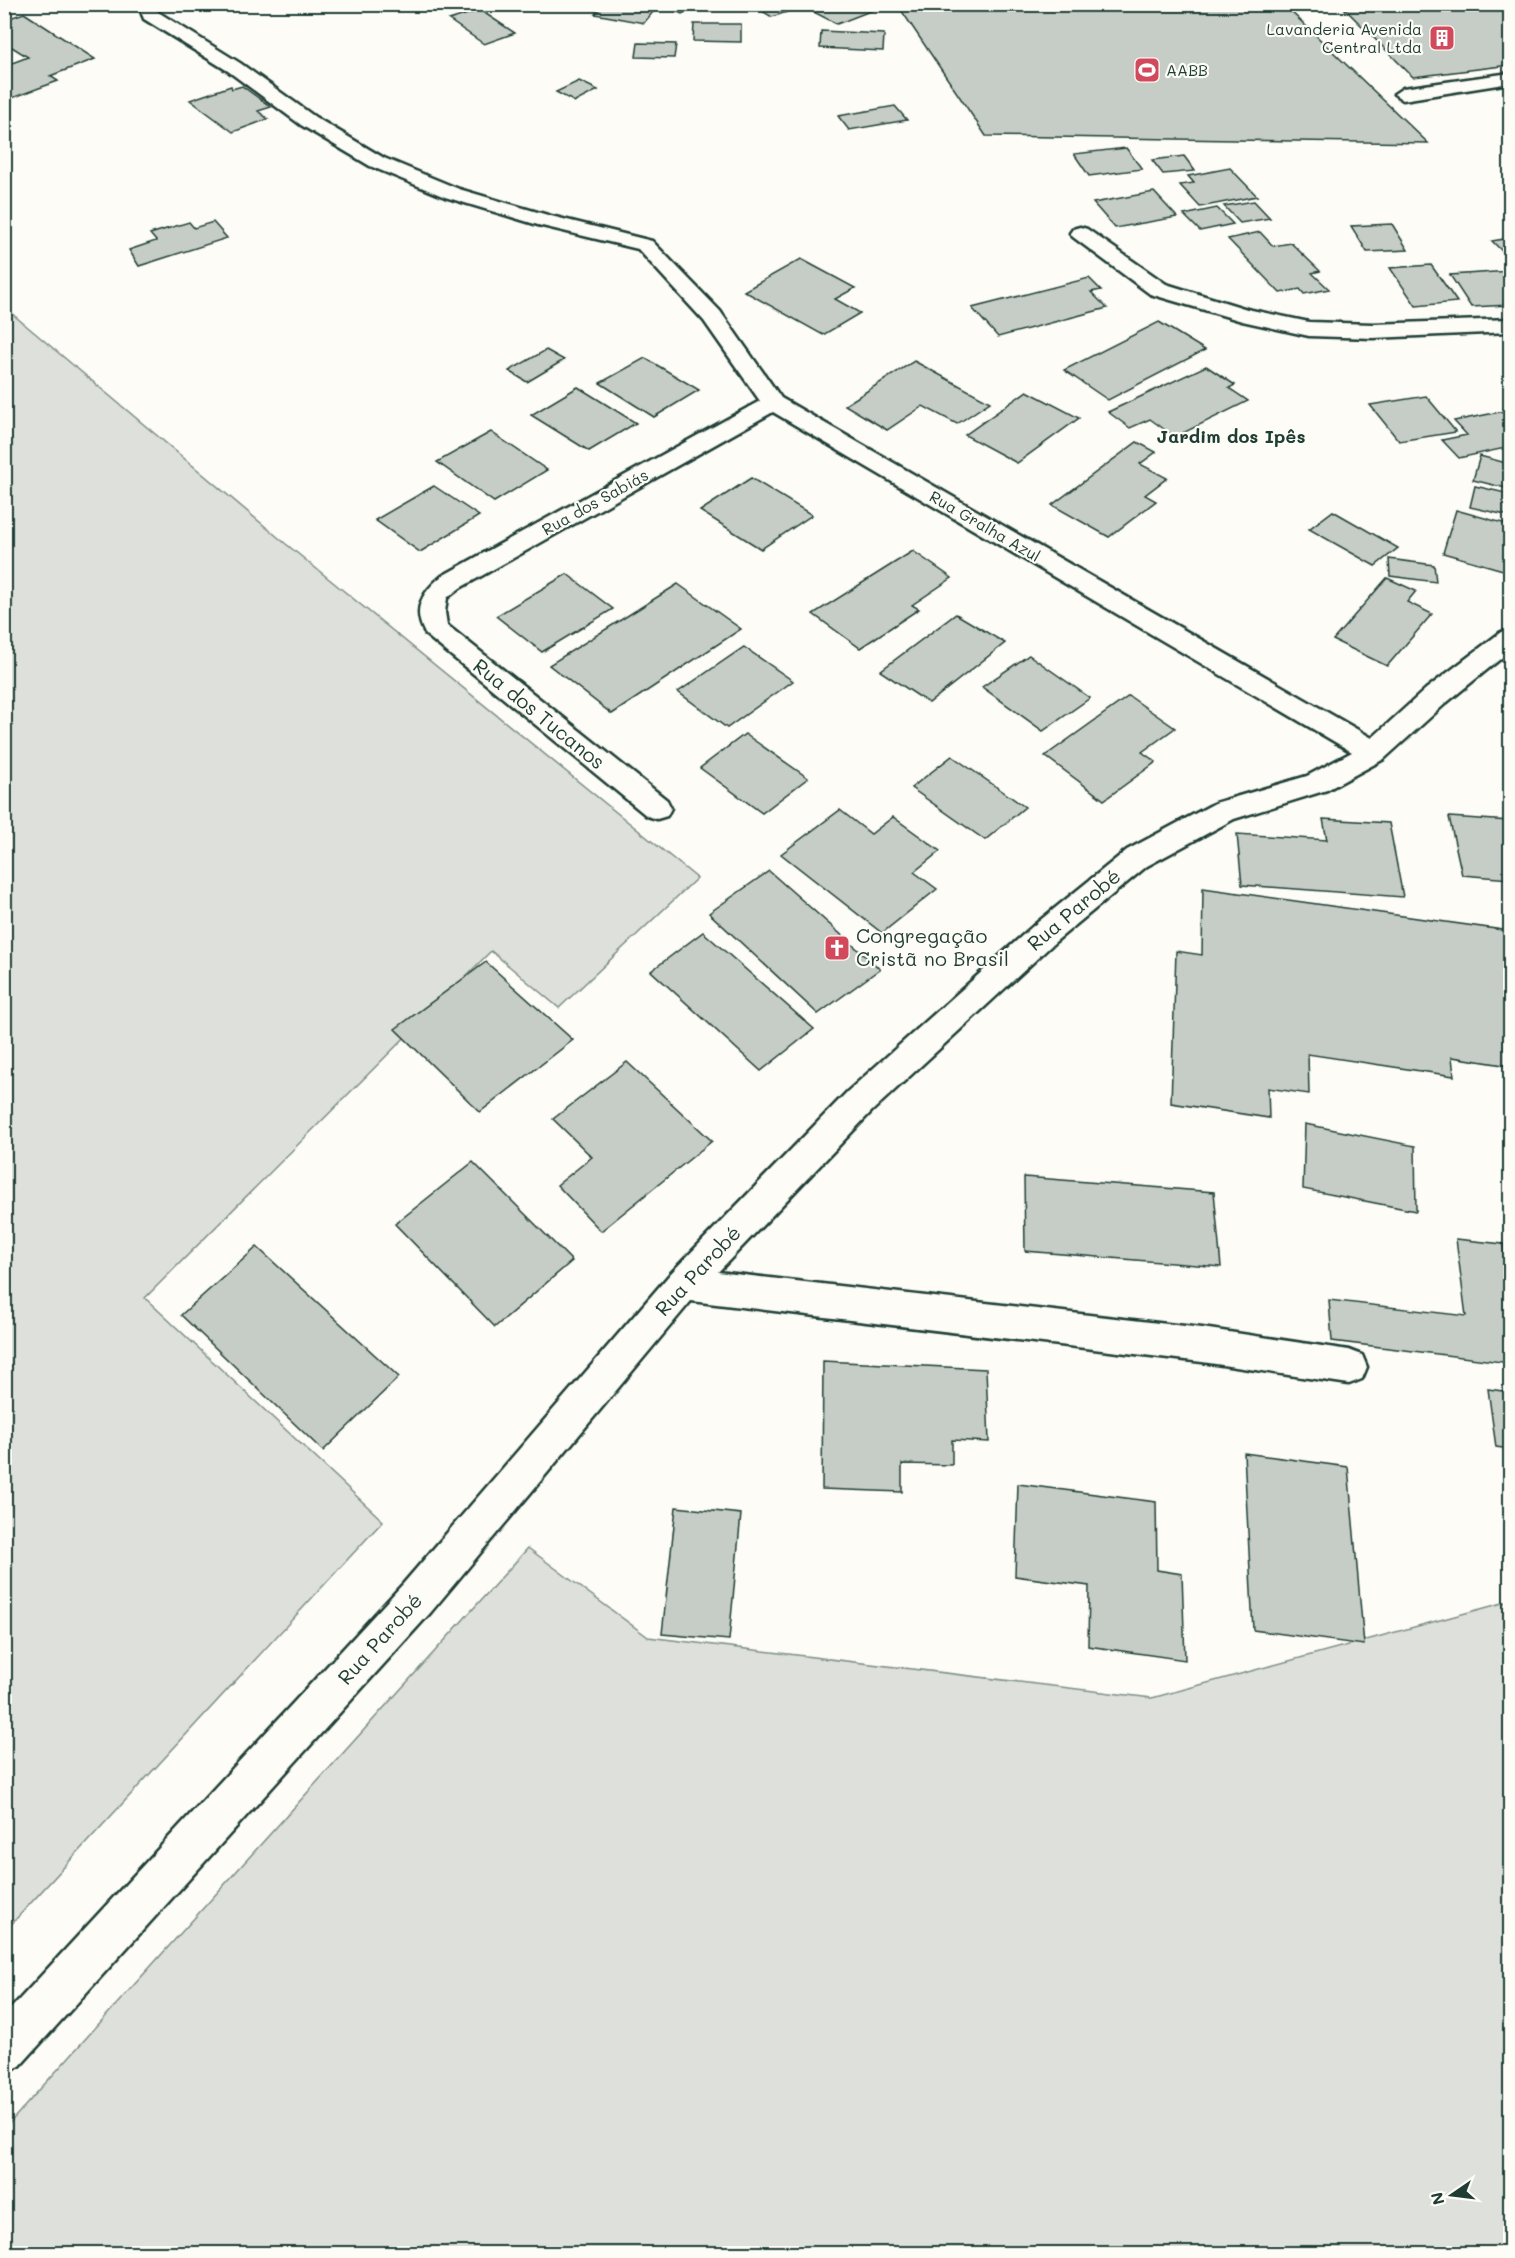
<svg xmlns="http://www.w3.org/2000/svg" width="1515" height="2258" font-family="Mali,sans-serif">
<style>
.green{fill:#dde0db;stroke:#7e8e88;stroke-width:1.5}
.building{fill:#c6cdc7;stroke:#1f3d34;stroke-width:1.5}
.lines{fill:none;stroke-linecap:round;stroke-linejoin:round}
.minor-casing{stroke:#1f3d34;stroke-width:5}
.minor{fill:#fdfcf7;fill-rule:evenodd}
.labels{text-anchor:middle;stroke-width:4.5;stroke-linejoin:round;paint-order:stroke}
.far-poi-label{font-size:16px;fill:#1f3d34;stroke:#fdfcf7;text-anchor:end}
.far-street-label{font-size:16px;fill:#1f3d34;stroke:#fdfcf7}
.far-neighbourhood-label{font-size:18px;font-weight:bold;fill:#1f3d34;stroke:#fdfcf7}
.street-label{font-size:20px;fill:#1f3d34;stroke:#fdfcf7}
.poi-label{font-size:20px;fill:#1f3d34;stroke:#fdfcf7;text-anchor:start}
</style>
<rect width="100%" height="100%" fill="#fdfcf7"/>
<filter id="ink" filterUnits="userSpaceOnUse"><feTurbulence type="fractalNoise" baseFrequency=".0167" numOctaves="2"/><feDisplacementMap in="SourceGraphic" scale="12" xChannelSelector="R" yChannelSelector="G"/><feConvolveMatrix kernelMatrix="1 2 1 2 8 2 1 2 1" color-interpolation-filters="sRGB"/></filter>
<g filter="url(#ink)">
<path class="green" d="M4 307 286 544 697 878 559 1008 491 951 145 1298 383 1521 5 1931Z
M528 1548 648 1637 1152 1698 1510 1601V2253L5 2254V2128Z"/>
<path class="building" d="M504 4H531L517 11Z
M604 4H643L657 7 644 23 595 14Z
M661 4H701L682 14Z
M762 4H798L802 7 772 17 755 7Z
M815 4H872L878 8 837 24 806 8Z
M897 4H1283L1428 143 986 136Z
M1340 4H1502L1510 12V65L1413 77Z
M480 10 515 33 484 44 449 20Z
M24 13 95 59 50 76 58 81 4 101V66L28 57 4 42V20Z
M694 24H741V42L693 41Z
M821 31 884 34 883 51 820 48Z
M638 43 676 44 674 58 636 57Z
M579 81 598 90 575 102 556 92Z
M231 86 232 89 242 86 271 107 258 111 268 119 233 132 190 100Z
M895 106 907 120 849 130 838 116Z
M1126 148 1142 169 1089 176 1074 154Z
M1184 156 1195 171 1163 174 1152 160Z
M1230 168 1257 196 1200 207 1180 185 1194 183 1188 176Z
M1154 192 1177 217 1115 228 1093 203Z
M1254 201 1270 218 1240 223 1224 206Z
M1217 208 1233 224 1200 231 1184 215Z
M189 222 194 228 213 222 227 238 139 266 129 250 156 241 150 234Z
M1392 224 1408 250 1367 252 1351 226Z
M1260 232 1273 246 1291 243 1320 271 1312 273 1329 289 1304 294 1300 289 1280 293 1228 239Z
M1510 238V256L1508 257 1492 241Z
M801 259 855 288 835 299 860 313 823 335 744 291Z
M1431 265 1457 302 1416 306 1390 268Z
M1510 271V305L1471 307 1450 275Z
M1089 278 1101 290 1091 292 1107 308 998 337 972 308Z
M1159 322 1205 350 1108 400 1064 370Z
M546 350 564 360 527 382 509 371Z
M645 358 699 390 654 417 600 383Z
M914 361 990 402 957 424 923 406 887 430 845 405Z
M1206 366 1235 385 1229 388 1248 401 1175 437 1150 419 1130 428 1108 412Z
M578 387 636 423 589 451 531 415Z
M1027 391 1079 418 1017 463 965 435Z
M1426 396 1456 432 1399 441 1370 405Z
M1510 410V447L1459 458 1442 440 1467 435 1454 421Z
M491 432 547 470 494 502 437 462Z
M1137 442 1156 452 1140 464 1167 478 1145 495 1156 501 1109 537 1052 505Z
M1480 456 1510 464V489L1473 480Z
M751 478 812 515 761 549 700 511Z
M434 486 479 516 420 552 375 520Z
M1475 486 1510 494V516L1470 507Z
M1456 510 1510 525V572L1443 553Z
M1333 511 1398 548 1375 566 1309 529Z
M913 551 952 578 912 605 919 609 860 648 813 614Z
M1389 559 1434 565 1436 582 1390 576Z
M567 574 613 609 542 652 496 616Z
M1387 578 1416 591 1407 602 1432 614 1387 666 1333 640Z
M678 584 741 629 612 714 549 665Z
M956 614 1005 643 929 703 880 671Z
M744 647 793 681 727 728 678 692Z
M1029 655 1090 698 1043 731 982 687Z
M1129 696 1175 728 1142 752 1156 762 1104 800 1045 756Z
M745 734 808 778 762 813 700 768Z
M952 756 1025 807 985 840 911 788Z
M840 810 871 834 893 817 940 851 914 872 937 889 882 933 781 854Z
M1449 817 1510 821V879L1462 875Z
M1323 819 1389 823 1403 897 1242 885 1237 834 1327 840Z
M769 871 880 969 818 1014 709 913Z
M1203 888 1510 931V1066L1452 1057 1454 1076 1308 1054 1309 1094 1268 1088 1269 1118 1171 1103 1176 951 1202 955Z
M703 932 814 1029 761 1071 651 971Z
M486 962 573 1040 480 1112 395 1029Z
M627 1062 712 1141 601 1231 557 1185 592 1157 553 1119Z
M1305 1124 1415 1146 1416 1211 1303 1189Z
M473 1162 572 1261 495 1327 395 1224Z
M1024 1177 1214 1192 1221 1267 1025 1251Z
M1456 1239 1503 1244 1510 1293V1363L1332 1341 1329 1300 1466 1316Z
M257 1247 399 1377 323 1451 181 1315Z
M823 1361 986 1369 989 1442 952 1440V1465L902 1464V1492L822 1489Z
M1488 1389 1510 1392V1449L1496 1447Z
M1244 1453 1348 1467 1364 1645 1253 1630Z
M1018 1484 1156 1502 1157 1570 1182 1574 1185 1660 1088 1646 1089 1586 1015 1576Z
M676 1507 741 1514 729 1640 662 1634Z"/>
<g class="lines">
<g class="minor-casing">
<path id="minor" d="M138 4H155L158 12 240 63 315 117 384 158 459 189 551 216 652 241 720 311 781 398 1372 738 1426 689 1501 632 1510 629V651L1446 703 1384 759 1327 790 1234 819 1147 866 1055 942 872 1111 718 1272 1202 1328 1349 1350 1362 1355 1367 1367 1362 1379 1349 1384 1202 1362 691 1301 431 1612 20 2066 4 2073V2016L403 1584 671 1273 848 1091 1033 926 1127 850 1215 803 1307 776 1352 752 773 412 460 588 447 598 445 612 447 625 667 800 671 808 667 816 657 819 647 816 426 635C411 610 422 592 442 576L760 401 704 321 638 249 538 225 445 197 370 166 301 125 228 71 144 19Z
M1510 73V83L1403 100 1394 94 1403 88Z
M1080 227 1087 229 1166 284 1247 309 1309 322 1373 324 1510 319V332L1373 338 1309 336 1242 321 1150 294 1073 237 1070 233 1073 229Z"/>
</g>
<use href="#minor" class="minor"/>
</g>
</g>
<defs>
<g id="building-square" transform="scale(1.35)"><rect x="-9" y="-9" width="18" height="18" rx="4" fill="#d1495b" stroke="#fdfcf7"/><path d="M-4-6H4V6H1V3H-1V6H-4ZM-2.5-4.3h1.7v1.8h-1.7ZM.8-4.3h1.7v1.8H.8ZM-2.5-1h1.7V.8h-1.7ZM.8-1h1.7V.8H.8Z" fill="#fff"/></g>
<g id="stadium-square" transform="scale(1.35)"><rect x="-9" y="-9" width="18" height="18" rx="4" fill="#d1495b" stroke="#fdfcf7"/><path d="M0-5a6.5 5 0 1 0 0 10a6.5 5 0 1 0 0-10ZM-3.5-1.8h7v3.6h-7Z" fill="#fff"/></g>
<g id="church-square" transform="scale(1.35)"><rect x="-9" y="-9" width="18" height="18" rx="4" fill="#d1495b" stroke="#fdfcf7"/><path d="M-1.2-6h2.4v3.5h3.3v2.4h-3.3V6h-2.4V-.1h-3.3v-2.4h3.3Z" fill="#fff"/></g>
</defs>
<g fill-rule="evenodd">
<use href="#building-square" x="1442" y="38"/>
<use href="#stadium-square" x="1147" y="70"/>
<use href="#church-square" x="837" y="948"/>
</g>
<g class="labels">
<g class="far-poi-label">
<text x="1422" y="35">Lavanderia Avenida<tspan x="1422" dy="18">Central Ltda</tspan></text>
<text x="1166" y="76" text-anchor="start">AABB</text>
</g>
<g class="far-street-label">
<text transform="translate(595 502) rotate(-29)" y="6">Rua dos Sabiás</text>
<text transform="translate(985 526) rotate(30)" y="6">Rua Gralha Azul</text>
</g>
<g class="far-neighbourhood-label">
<text x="1231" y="443">Jardim dos Ipês</text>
</g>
<g class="street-label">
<text transform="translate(539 714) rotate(39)" y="7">Rua dos Tucanos</text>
<text transform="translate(1074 910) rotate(-40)" y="7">Rua Parobé</text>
<text transform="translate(698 1271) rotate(-47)" y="7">Rua Parobé</text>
<text transform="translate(380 1639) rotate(-48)" y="7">Rua Parobé</text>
</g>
<g class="poi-label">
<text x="856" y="943">Congregação<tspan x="856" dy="23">Cristã no Brasil</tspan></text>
</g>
</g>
<rect width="1515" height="2258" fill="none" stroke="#fdfcf7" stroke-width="24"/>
<rect x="12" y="12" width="1491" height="2234" fill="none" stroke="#1f3d34" stroke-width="2" filter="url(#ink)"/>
<g transform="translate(1452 2195) rotate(256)" stroke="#fdfcf7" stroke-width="4.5" paint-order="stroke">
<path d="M0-4.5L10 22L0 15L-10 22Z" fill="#1f3d34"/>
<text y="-9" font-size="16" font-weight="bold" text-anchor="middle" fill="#1f3d34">N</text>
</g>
</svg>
